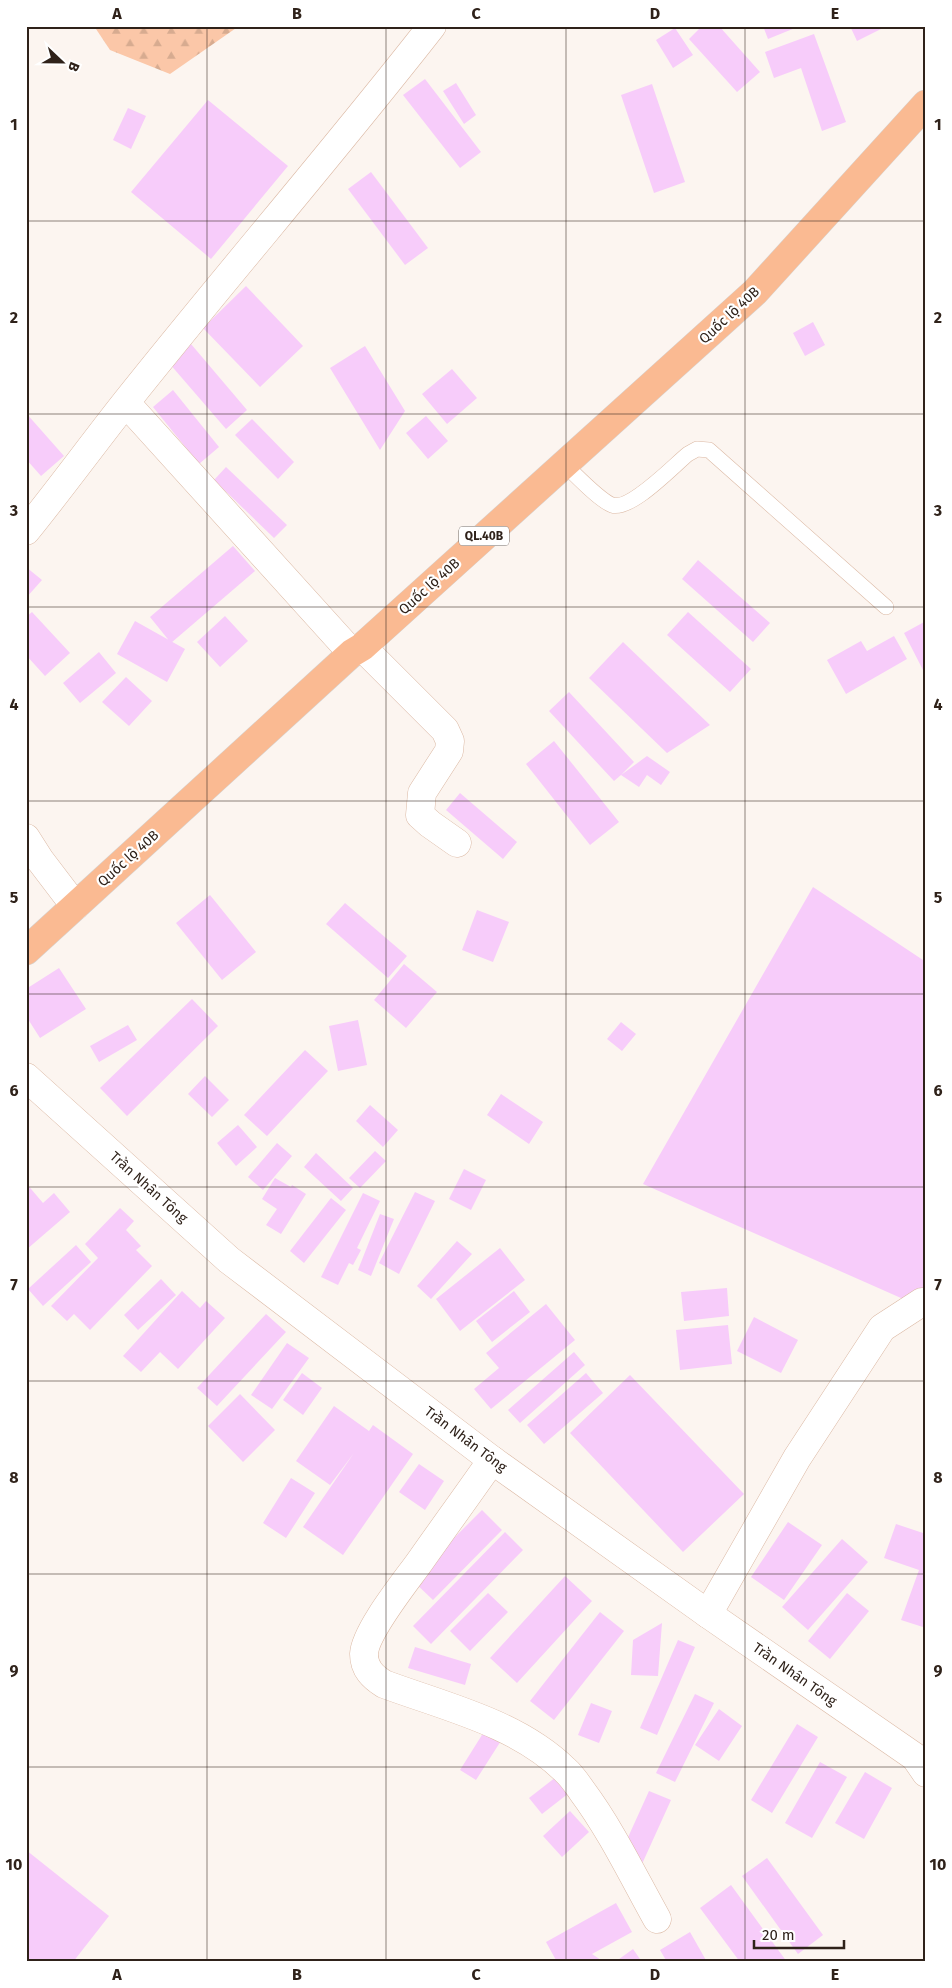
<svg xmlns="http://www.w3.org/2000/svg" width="952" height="1988" font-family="'Fira Sans',sans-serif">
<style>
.forest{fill:url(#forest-firs)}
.building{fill:#f7ccfa}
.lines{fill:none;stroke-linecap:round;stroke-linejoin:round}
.service-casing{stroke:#dbb8a3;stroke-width:16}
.minor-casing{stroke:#dbb8a3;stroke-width:29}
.tertiary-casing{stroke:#dbb8a3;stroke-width:29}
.trunk-casing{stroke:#d5d3d1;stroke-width:29}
.service{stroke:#fff;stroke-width:15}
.minor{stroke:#fff;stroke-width:28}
.tertiary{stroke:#fff;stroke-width:28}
.trunk{stroke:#faba92;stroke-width:28}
.grid{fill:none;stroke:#2f221a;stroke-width:1;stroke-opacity:0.55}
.labels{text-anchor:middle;stroke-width:4.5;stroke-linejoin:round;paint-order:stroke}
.shield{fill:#fff;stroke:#6d645f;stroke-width:1}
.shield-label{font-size:12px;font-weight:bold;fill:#2f221a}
.street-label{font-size:14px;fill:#2f221a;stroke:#fff}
.neatline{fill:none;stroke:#2f221a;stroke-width:2}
.grid-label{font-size:16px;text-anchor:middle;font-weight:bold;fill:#2f221a}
</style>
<defs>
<pattern id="forest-firs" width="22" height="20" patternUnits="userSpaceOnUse" patternTransform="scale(1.25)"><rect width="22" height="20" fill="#fbc7a8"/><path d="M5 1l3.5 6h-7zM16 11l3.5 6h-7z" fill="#d7ab90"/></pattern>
</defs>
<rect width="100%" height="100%" fill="#fcf5f0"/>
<path class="forest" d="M94 26H239L170 74 110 50Z"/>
<path class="building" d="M702 26H719L760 72 737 92 689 39Z
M763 26H800L768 39Z
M850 26H880L881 29 857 41Z
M675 28 693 55 673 68 656 40Z
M814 34 846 122 822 131 801 68 774 78 765 52Z
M425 79 481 152 460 168 403 95Z
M456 83 476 115 464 124 443 91Z
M652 84 685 182 654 193 621 95Z
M208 100 288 166 211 259 131 192Z
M128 108 146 116 131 149 113 140Z
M371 172 428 248 405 265 348 189Z
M246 286 303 346 260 387 203 328Z
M813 322 825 345 805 356 793 333Z
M191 344 247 410 226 429 169 363Z
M365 346 405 411 380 450 330 368Z
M452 369 477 398 447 424 422 394Z
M173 390 219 447 199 464 153 407Z
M26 413 64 456 41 476 26 459Z
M426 416 448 441 428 459 406 433Z
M252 419 294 462 278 479 235 435Z
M226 467 287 525 274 538 214 480Z
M233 546 255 571 171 643 150 617Z
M698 560 770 623 753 642 682 579Z
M26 567 42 580 26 598Z
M32 612 70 653 45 676 26 655V617Z
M688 612 751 669 730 692 667 635Z
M225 616 248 641 220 667 197 642Z
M135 621 185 649 167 682 117 654Z
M926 621V668L923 670 904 633Z
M894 636 907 659 846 694 827 660 861 641 867 651Z
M623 642 710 725 667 753 589 678Z
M99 652 116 673 80 703 63 683Z
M126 677 152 701 129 726 102 702Z
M569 692 634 762 621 775 647 756 670 772 661 785 647 775 639 787 621 775 614 781 549 711Z
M554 741 619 822 590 845 526 764Z
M460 793 517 842 503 859 446 810Z
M813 887 926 962V1313L901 1298 643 1184Z
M210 895 256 952 222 980 176 923Z
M345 903 407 956 388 978 326 924Z
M477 910 509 922 493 962 462 950Z
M404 964 437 992 406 1028 374 1000Z
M59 968 86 1009 40 1038 26 1016V989Z
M192 999 218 1026 127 1116 100 1088Z
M358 1020 367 1065 338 1071 329 1026Z
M621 1022 636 1034 622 1051 607 1039Z
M128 1025 137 1040 99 1062 90 1046Z
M305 1050 328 1071 267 1136 244 1115Z
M205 1076 229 1100 212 1117 188 1094Z
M501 1094 543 1122 529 1144 487 1115Z
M370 1105 398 1130 383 1147 356 1121Z
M238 1125 257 1147 236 1166 217 1143Z
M277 1143 292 1156 263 1190 248 1177Z
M375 1151 386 1161 360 1188 349 1178Z
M316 1153 353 1188 341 1201 304 1167Z
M464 1169 486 1180 471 1210 449 1199Z
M275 1178 291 1187 292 1185 306 1194 281 1234 266 1225 277 1209 262 1199Z
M26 1183 43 1203 54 1193 70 1212 26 1250Z
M415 1192 435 1201 399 1274 379 1263Z
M363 1193 380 1201 357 1248 361 1250 353 1265 349 1263 338 1285 321 1277Z
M331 1198 346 1210 304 1263 290 1251Z
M120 1208 134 1221 126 1230 141 1246 136 1250 152 1266 90 1330 74 1314 67 1321 51 1306 98 1258 85 1244Z
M380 1214 394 1219 371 1276 358 1270Z
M457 1241 472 1254 431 1299 417 1286Z
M76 1245 91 1262 43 1306 28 1289Z
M500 1248 525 1280 460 1331 436 1299Z
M161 1279 176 1295 138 1330 124 1315Z
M727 1288 729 1316 684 1321 681 1292Z
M182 1291 200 1308 206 1301 225 1318 178 1369 160 1352 141 1372 123 1356Z
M514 1291 530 1312 492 1342 476 1321Z
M546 1304 575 1340 491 1409 474 1389 499 1368 486 1353Z
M266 1314 286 1332 217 1406 197 1388Z
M754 1317 798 1340 781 1373 737 1351Z
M728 1325 732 1364 680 1370 676 1330Z
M287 1343 309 1358 272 1409 251 1395Z
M574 1352 585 1365 520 1423 508 1410Z
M302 1373 322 1388 303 1415 283 1400Z
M586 1373 603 1393 544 1444 527 1425Z
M630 1375 744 1494 683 1552 570 1433Z
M240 1394 275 1430 243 1462 208 1426Z
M334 1406 369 1431 373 1425 413 1454 343 1555 303 1527 354 1453 330 1485 296 1461Z
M419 1464 444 1481 425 1510 399 1492Z
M291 1478 315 1493 286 1538 263 1523Z
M482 1510 502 1530 433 1600 412 1580Z
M788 1522 822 1545 784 1600 751 1577Z
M896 1524 926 1534V1628L901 1620 919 1570 884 1558Z
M505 1532 523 1550 431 1644 413 1626Z
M842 1539 868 1562 808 1630 782 1607Z
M565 1576 592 1601 517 1683 490 1658Z
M488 1593 508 1612 470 1651 450 1631Z
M847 1593 869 1611 830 1659 808 1641Z
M600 1612 624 1631 554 1720 530 1701Z
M662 1623 658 1676 631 1675 633 1640Z
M678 1640 695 1647 657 1735 640 1728Z
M415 1647 471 1664 465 1685 408 1668Z
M695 1694 714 1703 675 1782 656 1773Z
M591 1703 612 1711 599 1743 578 1735Z
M719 1709 742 1726 719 1761 695 1745Z
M497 1711 513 1722 476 1780 460 1770Z
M797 1724 818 1737 772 1813 751 1800Z
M820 1762 847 1777 812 1838 785 1823Z
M865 1772 892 1788 864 1839 835 1823Z
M556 1777 569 1793 542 1814 529 1798Z
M649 1791 671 1800 642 1864 620 1855Z
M570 1811 589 1832 562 1857 543 1836Z
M26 1850 109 1916 73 1962H26Z
M767 1858 823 1935 798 1954 742 1876Z
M731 1885 787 1962H740L700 1908Z
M616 1903 632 1932 592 1954 604 1962H557L546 1942Z
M690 1932 707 1962H667L660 1950Z
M633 1949 642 1962H615Z"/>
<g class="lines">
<g class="service-casing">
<path id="service" d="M564 464C575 474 599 500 612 505 631 511 673 466 688 454L697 449 709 450 886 607"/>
</g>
<g class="minor-casing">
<path id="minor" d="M126 403 352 653
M26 531C60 489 92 445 126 402 226 276 332 154 432 26
M362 647 445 730 450 741 449 751 422 793 420 815 430 824 457 843
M26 838 40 860 75 906
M492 1460C469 1493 445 1526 421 1560 407 1580 365 1631 364 1654 364 1669 373 1677 384 1684 446 1707 517 1723 565 1770 572 1776 577 1784 582 1791 611 1830 633 1876 657 1919
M708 1614 797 1458 882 1328 922 1302H926"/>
</g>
<g class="tertiary-casing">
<path id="tertiary" d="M26 1077 229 1260 492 1460 708 1614 915 1757 926 1773"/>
</g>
<g class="trunk-casing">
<path id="trunk" d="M26 951 352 653 362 647 755 292 926 104"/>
</g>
<use href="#service" class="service"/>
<use href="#minor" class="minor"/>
<use href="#tertiary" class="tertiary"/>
<use href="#trunk" class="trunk"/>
</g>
<path class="grid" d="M207 26V1962M386 26V1962M566 26V1962M745 26V1962M26 221H926M26 414H926M26 607H926M26 801H926M26 994H926M26 1187H926M26 1381H926M26 1574H926M26 1767H926"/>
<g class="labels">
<rect class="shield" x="459" y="526.5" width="50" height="19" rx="4"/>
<g class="shield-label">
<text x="484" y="540">QL.40B</text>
</g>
<g class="street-label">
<text transform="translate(729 315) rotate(-43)" y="5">Quốc lộ 40B</text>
<text transform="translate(429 586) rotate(-42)" y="5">Quốc lộ 40B</text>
<text transform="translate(128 858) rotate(-42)" y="5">Quốc lộ 40B</text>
<text transform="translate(149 1187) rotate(42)" y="5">Trần Nhân Tông</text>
<text transform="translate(466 1439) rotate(37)" y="5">Trần Nhân Tông</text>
<text transform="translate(795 1674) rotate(35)" y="5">Trần Nhân Tông</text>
</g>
</g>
<rect width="952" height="1988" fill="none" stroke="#ffffff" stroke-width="55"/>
<g transform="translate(62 62) rotate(112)" stroke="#ffffff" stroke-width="4" paint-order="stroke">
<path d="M0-4L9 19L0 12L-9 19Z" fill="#2f221a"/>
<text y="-8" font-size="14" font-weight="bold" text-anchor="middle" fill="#2f221a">B</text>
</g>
<path d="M754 1940v8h90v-8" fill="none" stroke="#2f221a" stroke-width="2.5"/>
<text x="762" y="1940" font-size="15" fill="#2f221a" stroke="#ffffff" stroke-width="4" paint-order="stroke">20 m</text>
<rect x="28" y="28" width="896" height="1932" class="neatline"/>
<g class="grid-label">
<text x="117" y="19">A</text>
<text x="297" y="19">B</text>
<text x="476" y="19">C</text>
<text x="655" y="19">D</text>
<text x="835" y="19">E</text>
<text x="14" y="130">1</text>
<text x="938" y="130">1</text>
<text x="14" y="323">2</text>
<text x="938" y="323">2</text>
<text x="14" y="516">3</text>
<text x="938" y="516">3</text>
<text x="14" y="710">4</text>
<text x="938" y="710">4</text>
<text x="14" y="903">5</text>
<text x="938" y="903">5</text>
<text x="14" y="1096">6</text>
<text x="938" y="1096">6</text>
<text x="14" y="1290">7</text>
<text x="938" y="1290">7</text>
<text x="14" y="1483">8</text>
<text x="938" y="1483">8</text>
<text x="14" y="1676">9</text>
<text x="938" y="1676">9</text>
<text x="14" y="1870">10</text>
<text x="938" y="1870">10</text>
<text x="117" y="1980">A</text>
<text x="297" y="1980">B</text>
<text x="476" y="1980">C</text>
<text x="655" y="1980">D</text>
<text x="835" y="1980">E</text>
</g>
</svg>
